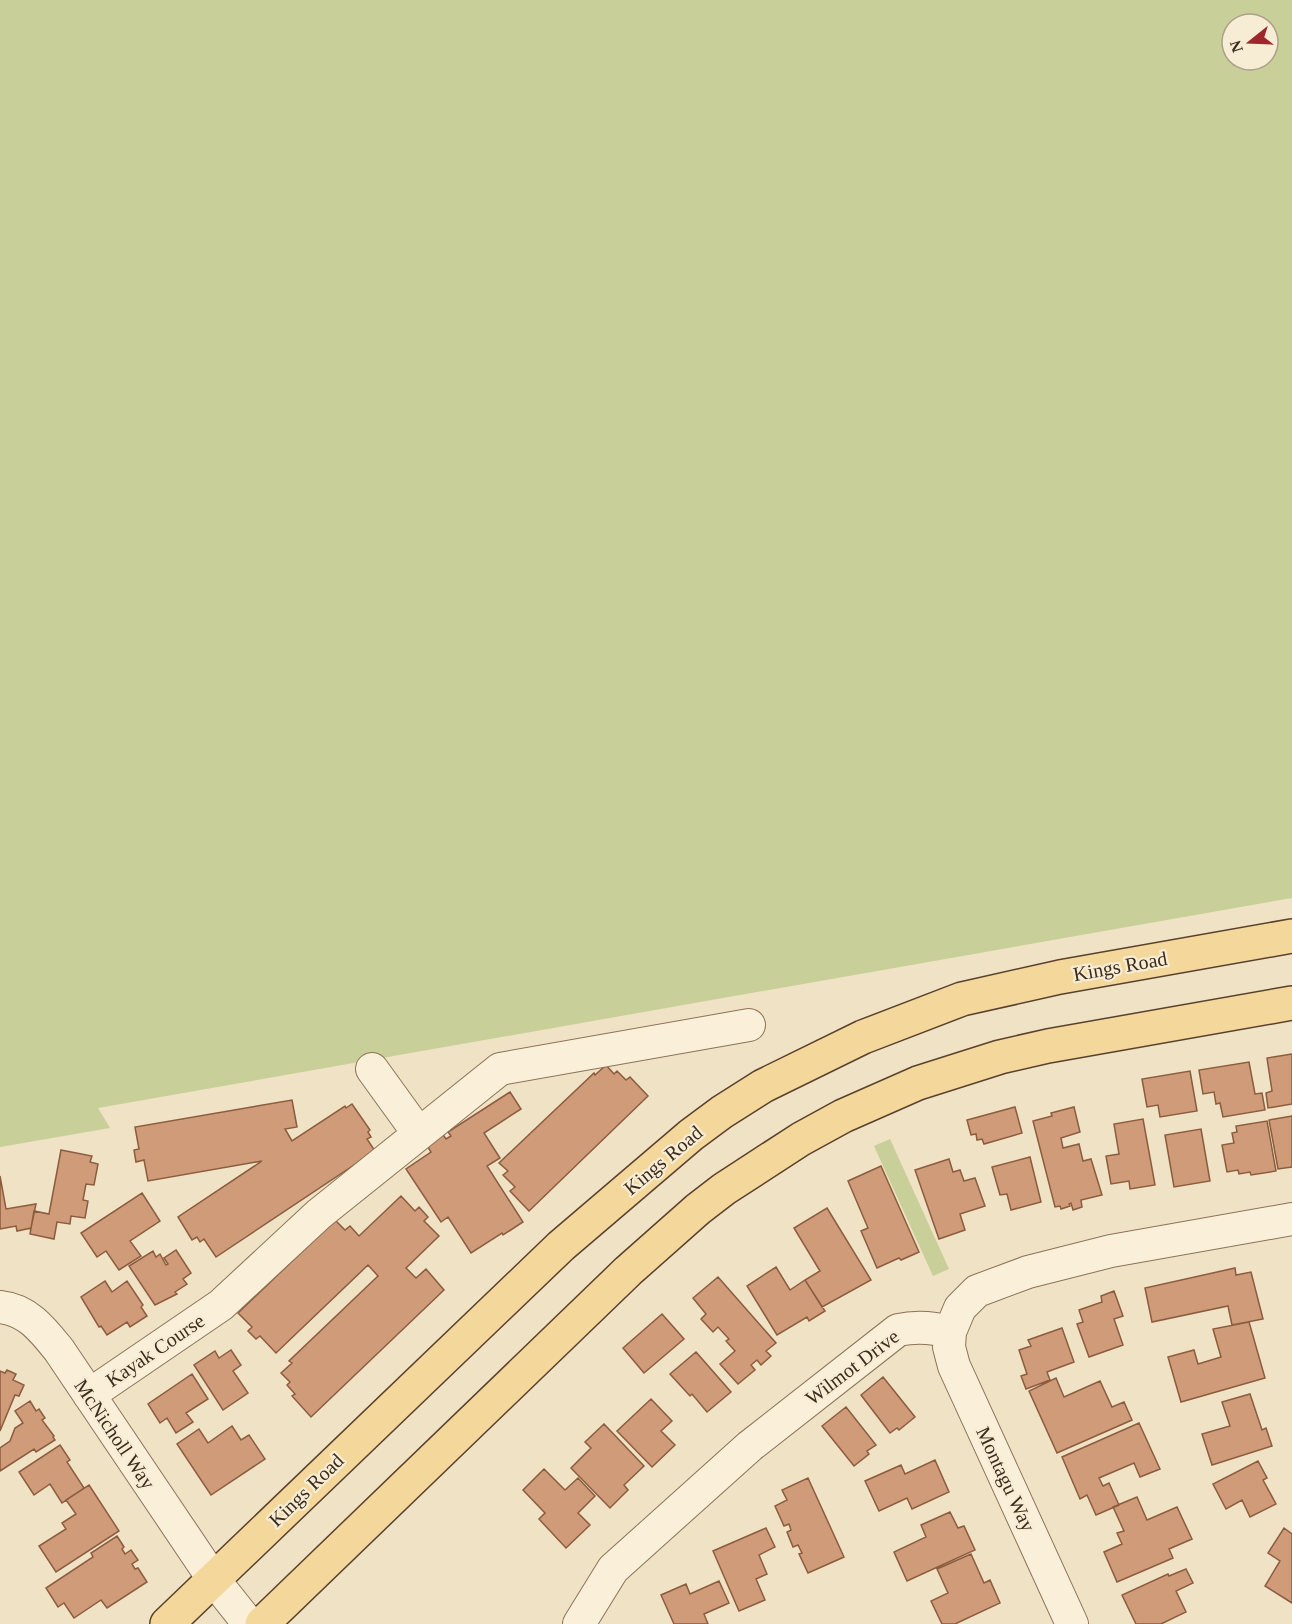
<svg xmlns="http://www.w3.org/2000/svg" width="1292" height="1624" font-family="'Times New Roman',serif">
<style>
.green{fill:#c9cf98;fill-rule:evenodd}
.building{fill:#cf9b79;stroke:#8c5c3f;stroke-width:1.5}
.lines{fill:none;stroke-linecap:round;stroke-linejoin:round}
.minor-casing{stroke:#8b735a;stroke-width:34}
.major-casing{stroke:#59412e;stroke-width:36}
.minor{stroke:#faefd8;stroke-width:32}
.major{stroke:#f4d79b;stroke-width:33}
.labels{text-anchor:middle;stroke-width:4.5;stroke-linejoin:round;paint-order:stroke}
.street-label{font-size:20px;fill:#3b2c1e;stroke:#f7ecd4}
</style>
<rect width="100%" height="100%" fill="#f0e2c4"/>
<path class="green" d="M0 0H1292V898L98 1108 110 1128 0 1147ZM1232 24H1268V60H1232Z
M890 1139 949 1269 933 1276 874 1146Z"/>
<path class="building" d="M1292 1054V1104L1268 1108 1266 1093 1272 1091 1267 1058Z
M1249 1062 1255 1094 1262 1093 1265 1110 1223 1117 1220 1103 1216 1104 1214 1092 1203 1094 1199 1070Z
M606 1065 614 1074 617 1071 626 1080 630 1077 648 1096 529 1211 510 1191 515 1187 503 1175 508 1171 499 1163 594 1073 595 1075Z
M1190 1071 1197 1111 1160 1117 1158 1105 1147 1107 1142 1079Z
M510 1092 521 1109 484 1133 500 1158 487 1166 523 1222 503 1235 502 1233 471 1253 448 1217 441 1222 406 1169 431 1152 426 1144 442 1133 446 1139 451 1136 448 1132Z
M292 1100 297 1127 285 1129 292 1141 345 1106 346 1108 352 1104 370 1130 368 1132 371 1137 367 1139 375 1151 216 1257 204 1239 200 1242 197 1237 192 1240 178 1217 262 1161 148 1181 144 1160 136 1162 134 1150 139 1149 135 1127Z
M1015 1107 1022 1133 984 1144 982 1139 977 1140 976 1134 971 1135 967 1120Z
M1074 1107 1080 1132 1061 1138 1063 1148 1079 1144 1083 1161 1091 1159 1102 1195 1081 1200 1082 1207 1073 1210 1071 1203 1069 1204 1070 1206 1061 1209 1060 1206 1055 1207 1033 1121 1052 1116 1051 1113Z
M1292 1116V1167L1278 1169 1269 1120Z
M1143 1119 1155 1185 1130 1189 1129 1181 1111 1184 1106 1156 1119 1154 1114 1124Z
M1267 1121 1276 1171 1251 1175 1250 1172 1239 1174 1238 1170 1227 1172 1222 1145 1234 1143 1232 1133 1237 1132 1236 1126Z
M1201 1129 1210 1181 1174 1187 1165 1135Z
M61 1150 92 1156 90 1162 98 1164 94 1185 86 1184 83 1200 88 1201 85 1218 71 1216 70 1224 57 1222 54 1239 30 1234 34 1211 49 1214Z
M1030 1157 1041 1202 1011 1210 1007 1194 1000 1195 992 1167Z
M949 1159 953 1172 960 1170 964 1181 975 1178 985 1206 960 1214 965 1230 939 1239 915 1170Z
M881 1166 919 1252 901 1260 899 1258 877 1268 861 1231 868 1228 848 1181Z
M0 1176 6 1209 36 1204 31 1228 17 1231 16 1226 0 1229Z
M142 1193 160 1221 130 1241 141 1256 119 1270 106 1251 97 1257 81 1233Z
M401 1196 415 1211 419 1207 428 1217 424 1221 439 1236 406 1268 416 1278 426 1269 444 1290 311 1417 292 1396 295 1394 287 1385 290 1382 281 1373 292 1363 289 1361 378 1276 368 1265 276 1353 260 1336 256 1339 248 1331 252 1327 238 1313 335 1220 345 1230 350 1226 359 1236Z
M827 1208 871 1280 822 1307 805 1280 820 1271 794 1228Z
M176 1250 191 1273 183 1279 187 1284 175 1292 177 1294 155 1305 129 1266 153 1251 156 1257 160 1254 166 1265 168 1264 164 1258Z
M776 1267 790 1290 805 1280 825 1311 809 1321 807 1317 777 1335 747 1286Z
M1235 1268 1236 1275 1251 1272 1263 1319 1232 1325 1228 1306 1152 1322 1145 1288Z
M718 1277 776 1343 766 1351 771 1356 761 1365 757 1360 751 1365 755 1370 738 1384 720 1364 735 1351 726 1341 729 1339 718 1327 713 1332 701 1319 706 1314 693 1298Z
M105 1281 112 1292 127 1281 143 1305 141 1307 147 1316 130 1327 127 1322 107 1335 101 1326 99 1327 81 1297Z
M1114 1291 1123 1316 1114 1319 1123 1345 1089 1357 1077 1324 1083 1322 1079 1310 1102 1302 1101 1296Z
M662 1314 684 1339 644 1373 623 1348Z
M1249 1322 1265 1378 1181 1402 1168 1357 1194 1350 1198 1364 1221 1357 1213 1329Z
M1062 1328 1074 1362 1047 1372 1050 1380 1026 1389 1021 1376 1027 1374 1019 1350 1031 1346 1028 1340Z
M231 1350 241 1365 233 1371 248 1393 223 1410 194 1365 215 1351 219 1358Z
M696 1352 731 1392 707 1412 692 1394 690 1396 670 1374Z
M7 1370 16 1374 13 1380 24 1385 19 1396 15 1395 0 1431V1371L5 1373Z
M192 1374 208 1399 186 1413 193 1422 176 1433 167 1418 160 1423 148 1404Z
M883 1377 915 1417 899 1430 897 1428 890 1433 861 1395Z
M1056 1378 1064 1397 1100 1381 1112 1407 1124 1402 1132 1420 1057 1453 1029 1391Z
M1250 1394 1262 1430 1266 1428 1272 1446 1212 1465 1202 1434 1230 1426 1222 1402Z
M651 1399 672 1421 661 1431 675 1445 652 1467 617 1431Z
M30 1401 36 1411 39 1409 45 1418 42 1420 54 1436 53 1437 55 1440 36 1452 34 1449 0 1471V1448L10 1441 15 1428 23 1423 15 1411Z
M846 1407 876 1445 867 1451 869 1454 854 1466 822 1426Z
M1139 1423 1160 1469 1140 1477 1134 1463 1099 1478 1103 1486 1109 1483 1119 1505 1096 1515 1087 1495 1080 1499 1062 1457Z
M604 1424 644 1466 624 1485 628 1490 610 1508 571 1468 591 1448 585 1442Z
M232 1426 241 1440 249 1435 265 1459 211 1495 177 1444 199 1429 208 1443Z
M60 1445 70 1460 67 1462 84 1488 62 1503 50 1484 34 1495 19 1472Z
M935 1460 949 1492 912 1509 907 1498 879 1511 865 1481 901 1465 905 1474Z
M1258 1461 1267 1478 1263 1480 1276 1504 1250 1517 1242 1500 1226 1509 1213 1484Z
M544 1469 565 1490 578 1478 595 1496 578 1513 590 1525 566 1548 539 1519 545 1513 523 1490Z
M808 1478 844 1557 808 1573 799 1554 802 1553 798 1545 793 1547 787 1532 791 1530 789 1524 784 1526 775 1506 787 1500 782 1490Z
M89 1485 119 1531 56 1572 39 1546 66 1529 62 1523 76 1514 66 1500Z
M1137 1497 1147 1520 1177 1507 1192 1539 1169 1549 1173 1558 1117 1582 1104 1552 1122 1544 1117 1533 1124 1531 1113 1507Z
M950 1512 958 1528 964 1526 975 1550 907 1581 894 1552 926 1537 921 1525Z
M766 1528 775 1547 759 1555 767 1574 756 1579 765 1600 739 1611 713 1551Z
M1284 1528 1292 1534V1603L1265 1586 1280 1561 1268 1553Z
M117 1536 124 1547 122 1549 125 1554 131 1550 138 1560 132 1564 135 1569 138 1568 147 1582 107 1608 101 1600 74 1618 64 1603 58 1607 46 1588 93 1557 91 1553Z
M971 1554 984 1583 990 1580 1000 1603 955 1624H942L931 1601 948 1593 937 1569Z
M1186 1569 1193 1583 1176 1591 1186 1612 1161 1624H1136L1122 1595 1168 1574 1169 1576Z
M719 1581 729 1603 704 1614 708 1624H674L661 1595 686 1584 690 1594Z"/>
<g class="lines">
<g class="minor-casing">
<path id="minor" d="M372 1069 419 1134
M0 1307C28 1310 43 1330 59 1350L214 1580 249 1624
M950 1332 949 1347 954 1366 1072 1624
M89 1395 221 1305 319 1214 500 1069 749 1025
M579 1624 613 1569 750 1446 898 1330C916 1326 932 1327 950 1332L960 1308 977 1291 1028 1272 1111 1251 1292 1219"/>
</g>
<g class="major-casing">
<path id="major" d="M167 1624 561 1246 691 1135 722 1112 763 1086 863 1037 962 999 1060 977 1292 936
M262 1624 628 1271 698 1209 724 1189 801 1139 843 1116 918 1083 1000 1057 1048 1046 1292 1003"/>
</g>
<use href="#minor" class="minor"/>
<use href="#major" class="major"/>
</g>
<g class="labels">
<g class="street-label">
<text transform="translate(1120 966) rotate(-10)" y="7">Kings Road</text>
<text transform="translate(663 1160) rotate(-40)" y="7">Kings Road</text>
<text transform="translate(155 1350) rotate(-34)" y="7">Kayak Course</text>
<text transform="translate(852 1367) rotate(-37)" y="7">Wilmot Drive</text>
<text transform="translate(115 1434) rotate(56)" y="7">McNicholl Way</text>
<text transform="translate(1006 1479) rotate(65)" y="7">Montagu Way</text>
<text transform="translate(306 1490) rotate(-44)" y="7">Kings Road</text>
</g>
</g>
<g transform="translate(1250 42) rotate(252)"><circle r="28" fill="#f7ecd4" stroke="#ac9f8b" stroke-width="1.5"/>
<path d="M0-4.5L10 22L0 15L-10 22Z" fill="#9d272a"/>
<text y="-9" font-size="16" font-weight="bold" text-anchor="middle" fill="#3b2c1e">N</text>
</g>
</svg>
